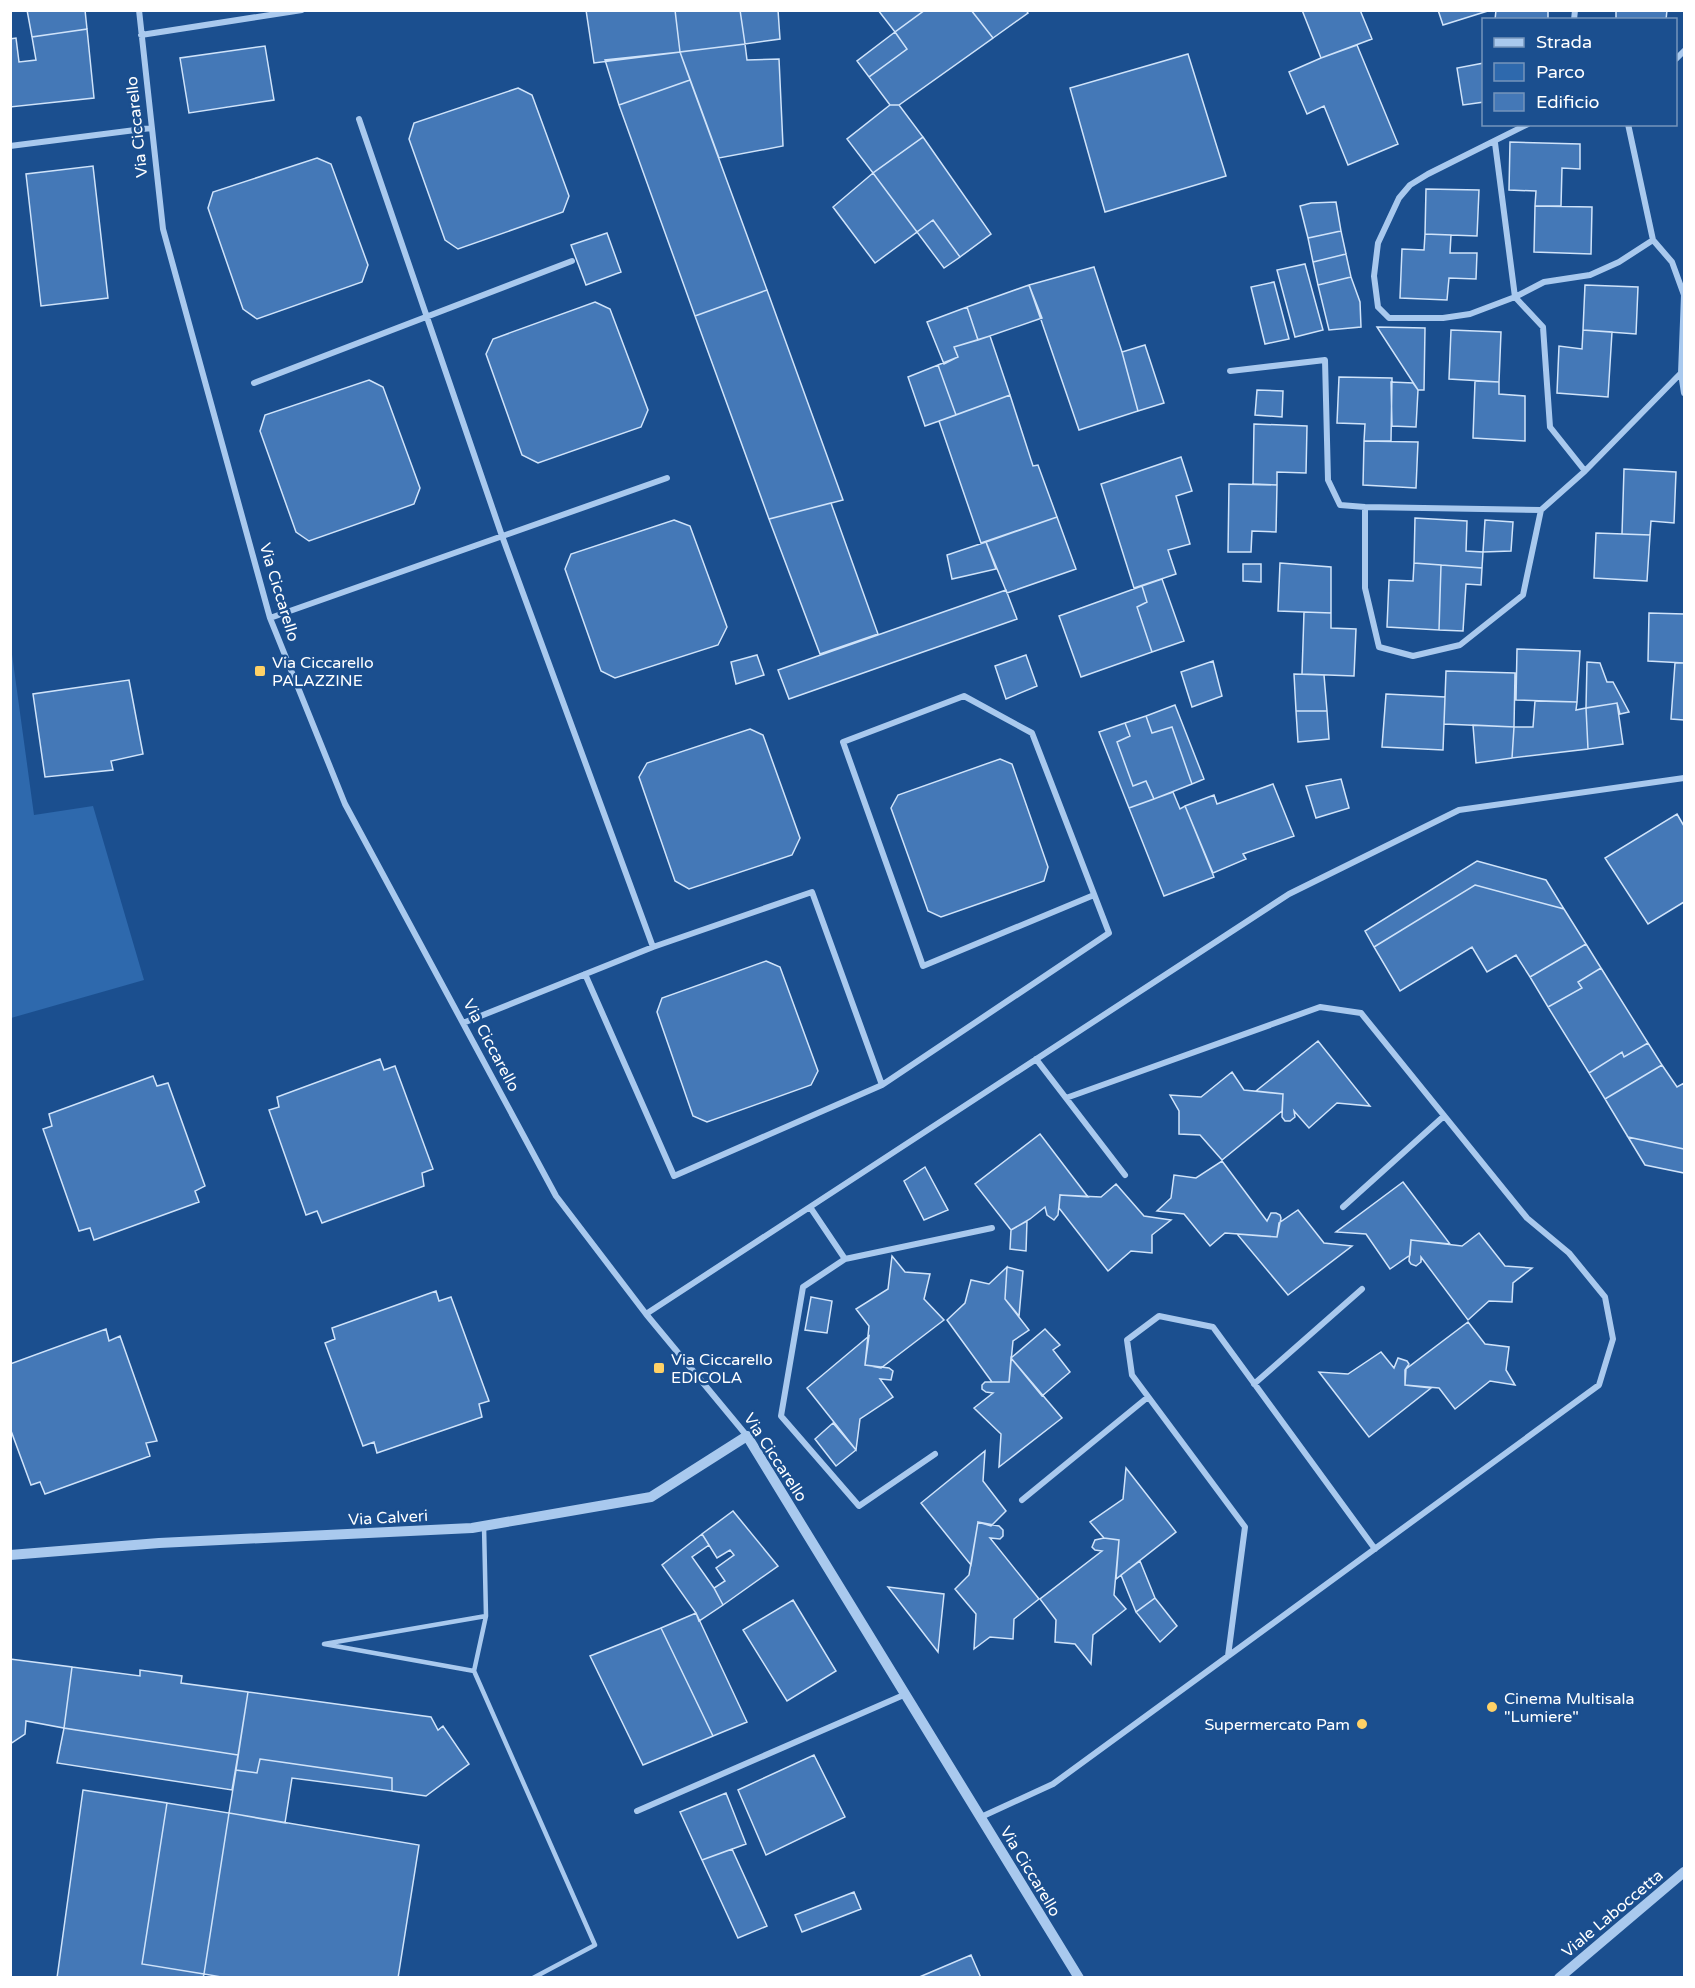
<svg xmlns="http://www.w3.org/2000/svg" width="1695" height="1988" font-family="'Varela Round',sans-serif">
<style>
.green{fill:#2e69ad}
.building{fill:#4478b7;stroke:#cfe3fa;stroke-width:1.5}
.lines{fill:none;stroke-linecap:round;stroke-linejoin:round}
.service{stroke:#a9c9ee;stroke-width:4.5}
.minor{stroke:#a9c9ee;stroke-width:6}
.tertiary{stroke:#a9c9ee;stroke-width:10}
.poi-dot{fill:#ffd166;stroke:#1b4f8f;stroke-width:2}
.labels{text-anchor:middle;stroke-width:5;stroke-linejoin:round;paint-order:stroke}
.street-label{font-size:16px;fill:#fff;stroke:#1b4f8f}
.poi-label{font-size:16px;fill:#fff;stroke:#1b4f8f;text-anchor:start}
</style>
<rect width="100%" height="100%" fill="#1b4f8f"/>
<path class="green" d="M11 647 34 815 93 806 144 980 11 1018Z"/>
<path class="building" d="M27 10H85L87 29 32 37Z
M586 10H675L680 52 594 63Z
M675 10H740L745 44 680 52Z
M740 10H778L780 39 745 44Z
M878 10H925L895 32Z
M925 10H971L993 38 899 105H890L869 77 907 49 895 32Z
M971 10H1026L1028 13 993 38Z
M1302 10H1360L1372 39 1321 58Z
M1438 10H1491L1443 25Z
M1496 10H1548V20H1495Z
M1616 10H1667L1666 20H1616Z
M87 29 94 98 10 107V39L16 38 19 62 36 60 32 37Z
M895 32 907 49 869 77 857 61Z
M745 44 747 60 779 59 783 146 719 158 680 52Z
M1357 45 1398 144 1348 165 1324 106 1307 114 1289 72 1321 58Z
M265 46 274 100 189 113 180 58Z
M680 52 690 80 619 105 605 60Z
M1188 54 1226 176 1105 212 1070 88Z
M1484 63V102L1463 105 1457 68Z
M690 80 767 290 695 316 619 105Z
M518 88 532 95 569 196 563 212 458 249 445 240 409 139 414 123Z
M890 105H899L923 137 873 173 847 139Z
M923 137 991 234 960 257 933 220 917 232 873 173Z
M1510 142 1580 144V169L1562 168 1561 206H1535L1536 191 1509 190Z
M317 158 331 164 368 265 362 282 257 319 243 309 208 208 213 192Z
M93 166 108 298 41 306 26 174Z
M873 173 917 232 875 263 833 207Z
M1426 189 1479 190 1477 236 1425 234Z
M1336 202 1341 231 1308 238 1300 206 1311 203Z
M1535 206 1592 207 1591 254 1534 252Z
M933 220 960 257 944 268 917 232Z
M1341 231 1346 254 1313 262 1308 238Z
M607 233 621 272 586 285 571 245Z
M1425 234 1451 235 1450 253H1477L1476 279 1449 278 1447 300 1400 298 1402 249 1424 250Z
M1346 254 1351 277 1318 285 1313 262Z
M1305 264 1323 330 1295 337 1277 270Z
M1094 267 1122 352 1138 411 1079 430 1029 285Z
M1351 277 1360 302 1361 327 1329 330 1318 285Z
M1274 282 1289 339 1265 344 1251 287Z
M1029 285 1042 318 978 340 967 307Z
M1585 285 1638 287 1636 334 1583 330Z
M767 290 843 500 769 519 695 316Z
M595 302 610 309 648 410 641 427 538 463 522 455 486 354 493 339Z
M967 307 978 340 954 347 958 357 944 364 927 322Z
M1377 327 1425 328 1424 390H1418Z
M1451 330 1501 332 1499 382 1449 379Z
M1583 330 1612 332 1608 397 1557 393 1559 346 1582 349Z
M990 336 1010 395 956 415 938 365 958 357 954 347Z
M1145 345 1164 403 1138 411 1122 352Z
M938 365 956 415 925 426 908 377Z
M1339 377 1392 378 1391 441H1364L1365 424 1337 423Z
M369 380 383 387 420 488 414 504 309 541 296 532 260 431 265 415Z
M1475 381 1499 382V394L1525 396V441L1473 438Z
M1391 382 1413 383 1418 390 1416 427 1392 426Z
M1257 390 1283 391 1282 417 1255 415Z
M1010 395 1033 466 1038 465 1057 517 981 543 939 421Z
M1254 424 1307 426 1306 473 1277 472V485L1253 484Z
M1364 441 1418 442 1416 488 1363 485Z
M1181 457 1192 491 1176 496 1190 544 1168 550 1176 574 1134 588 1101 484Z
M1624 469 1676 472 1674 523 1651 521 1650 535 1622 534Z
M1229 484 1277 485 1276 532 1252 531 1251 552H1228Z
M831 503 878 634 820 654 769 519Z
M1057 517 1076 569 1007 593 986 542Z
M1415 518 1467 521 1466 551 1483 552 1482 568 1414 563Z
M674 520 690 526 727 627 718 645 615 678 601 671 565 569 571 554Z
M1485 520 1513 522 1511 551 1483 552Z
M1596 533 1650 535 1647 581 1594 578Z
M986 542 996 569 952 579 947 555Z
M1280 563 1331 567V613L1278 611Z
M1414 563 1441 565 1439 630 1387 627 1389 580 1413 581Z
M1243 564H1261V582L1243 581Z
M1441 565 1482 568 1481 585 1466 584 1463 631 1439 630Z
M1162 579 1184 641 1152 652 1137 607 1147 602 1142 586Z
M1142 586 1147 602 1137 607 1152 652 1081 677 1059 616Z
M1006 590 1017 619 789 699 778 670Z
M1304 612 1331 613V628L1356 629 1354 676 1302 674Z
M1649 613 1684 614V663L1648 661Z
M1517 649 1580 651 1577 702 1516 700Z
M757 655 764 675 736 684 731 662Z
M1026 655 1037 686 1006 699 995 666Z
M1213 661 1222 696 1192 707 1181 672Z
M1587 662 1600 663 1607 682H1613L1629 712 1620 714 1617 703 1586 708Z
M1675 663H1684V720L1671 719Z
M1446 671 1515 673 1514 727 1444 724Z
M1294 674 1324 675 1327 711H1296Z
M129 680 143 754 111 761 113 770 45 777 33 694Z
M1386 694 1445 697 1443 750 1382 747Z
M1535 701 1577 702 1576 710 1586 708 1588 749 1512 758 1514 727H1533Z
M1617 703 1623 744 1588 749 1586 708Z
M1175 705 1204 779 1192 784 1172 727 1152 733 1146 716Z
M1296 711H1327L1329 739 1298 742Z
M1146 716 1152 733 1172 727 1192 784 1154 799 1146 781 1133 786 1117 742 1130 736 1125 723Z
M1125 723 1130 736 1117 742 1133 786 1146 781 1154 799 1129 808 1099 732Z
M1473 725 1514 727 1512 758 1476 763Z
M750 729 763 735 800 838 792 855 689 889 675 881 639 777 647 763Z
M1000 759 1012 764 1048 867 1044 881 941 917 928 911 891 808 898 795Z
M1341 779 1349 808 1316 818 1306 786Z
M1273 784 1294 836 1243 854 1246 859 1213 873 1185 806 1214 795 1217 804Z
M1173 792 1180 809 1185 806 1214 877 1164 896 1129 808Z
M1677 814 1684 826V902L1648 924 1605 858Z
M1477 861 1546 880 1564 909 1475 885 1374 947 1365 931Z
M1475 885 1564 909 1586 944 1530 977 1516 955 1487 972 1472 947 1400 991 1374 947Z
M1586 944 1601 968 1578 982 1582 988 1548 1007 1530 977Z
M766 961 780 967 818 1071 811 1085 707 1122 693 1116 657 1012 662 998Z
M1601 968 1648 1043 1624 1057 1622 1052 1589 1073 1548 1007 1582 988 1578 982Z
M1318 1041 1370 1106 1337 1103 1309 1128 1294 1111 1295 1117 1290 1121H1285L1282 1117 1283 1094 1256 1091Z
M1648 1043 1662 1065 1605 1099 1589 1073 1622 1052 1624 1057Z
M380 1059 384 1070 395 1066 433 1169 422 1173 424 1186 322 1223 317 1211 306 1215 269 1110 279 1107 277 1097Z
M1662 1065 1677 1087 1684 1083V1149L1628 1137 1605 1099Z
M1232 1072 1244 1090 1283 1094 1282 1111 1222 1160 1200 1135 1179 1134V1111L1170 1095 1201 1097Z
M153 1076 157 1086 168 1083 205 1186 195 1191 199 1202 94 1240 90 1228 79 1231 43 1129 52 1126 49 1114Z
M1040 1134 1088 1197 1060 1195 1058 1215 1054 1220 1047 1215 1045 1207 1030 1219 1011 1230 975 1184Z
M1628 1137 1684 1149V1173L1645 1165Z
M1222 1161 1267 1221 1271 1213H1276L1280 1215 1281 1218 1277 1237 1225 1233 1210 1246 1184 1214 1157 1211 1171 1198 1174 1175 1196 1178Z
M925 1167 948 1210 924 1220 904 1181Z
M1403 1182 1450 1244 1411 1240 1410 1255 1390 1269 1366 1234 1336 1232Z
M1116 1184 1144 1216 1171 1220 1152 1235V1253L1131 1251 1108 1271 1059 1208 1060 1195 1101 1197Z
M1298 1210 1324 1243 1352 1246 1288 1295 1237 1234 1277 1237 1279 1223Z
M1027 1221 1026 1251 1010 1249 1011 1230Z
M1479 1233 1505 1266 1532 1268 1513 1283 1512 1302 1489 1301 1468 1320 1421 1257V1262L1416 1266 1411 1264 1409 1261 1411 1240 1462 1246Z
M892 1256 905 1272 930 1274 924 1299 944 1320 881 1368 865 1365 869 1326 856 1309 888 1289Z
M1007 1267 1005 1299 1029 1330 1013 1341 1009 1382H992L947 1320 965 1303 971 1280 989 1284Z
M1007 1267 1023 1271 1019 1316 1005 1299Z
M436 1291 439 1301 451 1297 489 1401 479 1404 482 1417 377 1453 374 1442 363 1446 325 1343 335 1339 332 1328Z
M811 1297 832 1301 827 1333 805 1330Z
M1468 1322 1485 1344 1509 1347 1506 1370 1515 1385 1490 1381 1455 1409 1439 1388 1405 1385 1406 1369Z
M106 1329 109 1341 120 1336 157 1441 146 1443 150 1456 45 1494 40 1482 31 1485 10 1428V1364Z
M1045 1329 1060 1345 1053 1350 1070 1372 1042 1396 1011 1358Z
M869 1336 865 1365 889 1368 893 1371 891 1380 880 1379 893 1397 860 1419 856 1450 807 1388Z
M1381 1352 1394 1368 1398 1358 1407 1361 1409 1364 1405 1370V1385L1431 1388 1369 1437 1319 1372 1348 1374Z
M1011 1358 1062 1418 999 1467 1001 1434 974 1408 993 1393 986 1392 982 1389V1385L985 1382H1009Z
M833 1423 856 1450 836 1466 815 1439Z
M985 1451 983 1481 1006 1511 991 1526 978 1522 971 1565 921 1503Z
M1126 1468 1176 1532 1116 1579 1119 1540 1104 1538 1090 1522 1123 1499Z
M733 1511 778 1566 723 1605 714 1588 725 1581 716 1568 734 1555 730 1550 717 1558 702 1534Z
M978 1522 999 1526 1003 1530V1536L1000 1539 990 1538 1039 1599 1014 1619 1013 1639 990 1637 974 1649 976 1614 955 1589 969 1575Z
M702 1534 709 1545 692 1557 714 1588 723 1605 699 1621 696 1613 662 1565Z
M1104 1538 1119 1540 1114 1595 1126 1609 1093 1635 1091 1664 1075 1644 1055 1642 1056 1620 1040 1599 1102 1551 1095 1550 1092 1547 1095 1540Z
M1140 1561 1155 1598 1136 1612 1121 1575Z
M888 1587 944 1594 938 1652Z
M1155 1598 1177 1626 1160 1642 1136 1612Z
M793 1600 836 1671 787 1701 743 1630Z
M696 1613 747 1722 713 1736 661 1628Z
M661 1628 713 1736 643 1765 590 1656Z
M10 1659 72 1667 64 1728 26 1721 25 1734 10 1744Z
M72 1667 140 1676V1670L182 1676 181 1683 248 1692 238 1755 64 1728Z
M248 1692 431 1717 438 1730 443 1726 469 1764 426 1796 392 1791V1778L260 1759 257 1773 236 1770Z
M64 1728 238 1755 232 1790 57 1763Z
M814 1755 845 1817 766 1855 738 1790Z
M260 1759 392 1778V1791L292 1778 285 1823 229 1813 236 1770 257 1773Z
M83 1790 167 1803 142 1964 204 1974 203 1978H57Z
M726 1793 746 1844 702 1860 680 1812Z
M167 1803 229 1813 204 1974 142 1964Z
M229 1813 419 1845 398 1978H227L204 1974Z
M732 1849 767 1926 738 1938 702 1860Z
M854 1892 861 1909 802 1932 795 1915Z
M971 1955 981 1978H917Z"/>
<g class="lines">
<path class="service" d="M484 1526 486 1616 324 1644 474 1671 595 1945 533 1978
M474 1671 486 1616"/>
<path class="minor" d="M139 10 163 229 270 618 345 804 556 1196 646 1314 747 1436
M1574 20 1575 10
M141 35 302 10
M1676 59 1684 51
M359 119 502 536 653 947
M1528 124 1428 174 1410 185 1399 198 1378 243 1374 276 1378 307 1389 318H1443L1470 314 1515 297 1544 282 1590 275 1619 262 1653 240
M1495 143 1515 297 1543 327 1550 427 1585 471
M10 146 151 128
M1230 371 1325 360 1328 480 1340 505 1365 507 1541 510 1585 471 1681 373 1684 295 1672 262 1653 240 1628 124
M1681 373 1684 393
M254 383 572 261
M1365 507V588L1379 647 1413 656 1460 645 1523 595 1541 510
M270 618 667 478
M463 1023 653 947 812 892 882 1085 674 1176 585 974
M1036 1059 1125 1175
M882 1085 1109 933 1032 733 964 696 843 742 923 966 1094 895
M810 1207 845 1259 992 1228
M1343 1207 1444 1116
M845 1259 803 1287 781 1416 859 1506 935 1454
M646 1314 1289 894 1459 810 1684 778
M1254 1384 1362 1289
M1022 1500 1148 1397
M1228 1656 1245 1527 1132 1375 1127 1340 1159 1316 1213 1327 1375 1549
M637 1811 906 1694
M981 1817 1053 1784 1599 1385 1613 1339 1605 1297 1569 1253 1527 1218 1361 1013 1320 1007 1066 1098"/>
<path class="tertiary" d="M10 1555 159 1543 472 1528 651 1497 747 1436 1079 1978
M1559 1978 1684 1872"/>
</g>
<g class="poi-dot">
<rect x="254" y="665" width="12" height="12" rx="3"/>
<rect x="653" y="1362" width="12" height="12" rx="3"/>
<circle cx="1492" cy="1707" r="6"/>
<circle cx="1362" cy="1724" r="6"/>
</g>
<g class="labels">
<g class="street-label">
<text transform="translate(136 127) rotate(-96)" y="6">Via Ciccarello</text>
<text transform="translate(280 592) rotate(73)" y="6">Via Ciccarello</text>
<text transform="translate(492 1045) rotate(62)" y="6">Via Ciccarello</text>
<text transform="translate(776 1457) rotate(57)" y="6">Via Ciccarello</text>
<text transform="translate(388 1517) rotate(-3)" y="6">Via Calveri</text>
<text transform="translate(1031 1871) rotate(59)" y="6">Via Ciccarello</text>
<text transform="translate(1612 1913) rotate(-40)" y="6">Viale Laboccetta</text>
</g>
<g class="poi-label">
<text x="272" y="668">Via Ciccarello<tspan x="272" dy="18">PALAZZINE</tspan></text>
<text x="671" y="1365">Via Ciccarello<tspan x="671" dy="18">EDICOLA</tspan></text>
<text x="1504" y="1704">Cinema Multisala<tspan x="1504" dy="18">"Lumiere"</tspan></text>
<text x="1350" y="1730" text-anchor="end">Supermercato Pam</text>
</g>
</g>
<rect width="1695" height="1988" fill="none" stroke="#ffffff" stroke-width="24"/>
<rect x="1482" y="18" width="195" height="108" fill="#1b4f8f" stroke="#7695bc" stroke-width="1.5"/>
<rect x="1494" y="38" width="30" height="9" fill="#a9c9ee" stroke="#7695bc" stroke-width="1.5"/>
<text x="1536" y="48" font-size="18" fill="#ffffff">Strada</text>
<rect x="1494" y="63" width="30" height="18" fill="#2e69ad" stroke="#7695bc" stroke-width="1.5"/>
<text x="1536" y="78" font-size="18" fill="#ffffff">Parco</text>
<rect x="1494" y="93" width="30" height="18" fill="#4478b7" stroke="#7695bc" stroke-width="1.5"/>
<text x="1536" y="108" font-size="18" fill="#ffffff">Edificio</text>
</svg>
